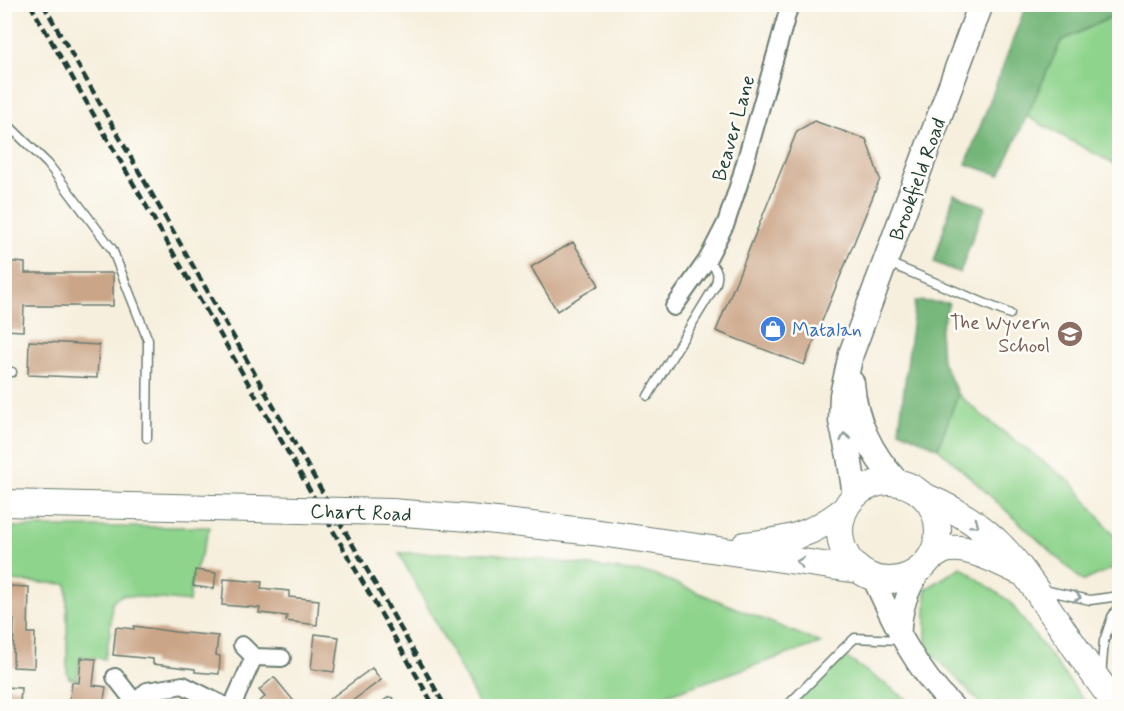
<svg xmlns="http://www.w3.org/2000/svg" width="1124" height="711" font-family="Mynerve,sans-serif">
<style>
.green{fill:#8fd48d;stroke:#578860;stroke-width:1.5}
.forest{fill:#73b678;stroke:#497a56;stroke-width:1.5}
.building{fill:#cba587}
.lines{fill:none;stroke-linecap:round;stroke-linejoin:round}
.service-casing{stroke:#6a7b6f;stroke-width:11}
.minor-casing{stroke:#6a7b6f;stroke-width:20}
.tertiary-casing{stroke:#6a7b6f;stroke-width:24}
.secondary-casing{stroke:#6a7b6f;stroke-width:27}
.primary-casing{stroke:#6a7b6f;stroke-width:28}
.service{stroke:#fff;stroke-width:8}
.minor{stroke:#fff;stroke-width:16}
.tertiary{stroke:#fff;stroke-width:21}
.secondary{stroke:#fff;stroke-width:24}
.primary{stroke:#fff;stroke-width:26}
.rail{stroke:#1f3d34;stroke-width:4.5;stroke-dasharray:9 4.5;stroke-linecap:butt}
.primary-bridge-casing{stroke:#6a7b6f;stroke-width:28;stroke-linecap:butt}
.primary-bridge{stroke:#fff;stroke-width:26}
.oneway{stroke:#8f9e9a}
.labels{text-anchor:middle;stroke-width:5;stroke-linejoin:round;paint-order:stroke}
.street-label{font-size:20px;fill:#1f3d34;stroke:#fdfcf7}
.education-label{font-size:20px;fill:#785e54;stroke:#fdfcf7;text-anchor:end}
.shop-label{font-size:20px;fill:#366cbe;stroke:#fdfcf7;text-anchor:start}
</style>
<rect width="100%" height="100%" fill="#fdfcf7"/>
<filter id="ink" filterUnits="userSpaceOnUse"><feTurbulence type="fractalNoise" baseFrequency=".0167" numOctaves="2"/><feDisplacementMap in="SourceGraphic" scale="12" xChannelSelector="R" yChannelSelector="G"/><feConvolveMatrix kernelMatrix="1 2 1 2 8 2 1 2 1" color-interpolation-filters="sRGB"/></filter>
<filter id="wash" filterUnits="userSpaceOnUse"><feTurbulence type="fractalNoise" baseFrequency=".008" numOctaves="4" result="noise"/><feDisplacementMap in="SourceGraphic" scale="24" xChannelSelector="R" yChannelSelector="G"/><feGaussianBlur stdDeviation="1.35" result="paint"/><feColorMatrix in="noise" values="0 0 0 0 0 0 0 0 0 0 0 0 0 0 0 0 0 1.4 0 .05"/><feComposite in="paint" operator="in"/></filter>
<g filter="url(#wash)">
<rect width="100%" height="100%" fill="#f6efdd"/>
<path class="green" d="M1112 17 1119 20V167L1026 116 1061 41Z
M958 394 985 418 1073 484 1119 542V566L1083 581 938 448Z
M5 527H210L191 585 189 602 122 595 112 602 110 633 105 659 81 656 77 680 69 678 67 672V584L5 581Z
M399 553H491L653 574 821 643 637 705 480 706Z
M961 567 1009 601 1088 706H983L926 647V589Z
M844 656 917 706H788Z"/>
<path class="forest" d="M1026 5H1119V20L1111 17 1061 41 1000 175 966 164Z
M954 194 986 207 979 220 960 273 934 262Z
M915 301 949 303 940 331 942 361 958 394 938 448 899 430Z"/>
<g id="blocks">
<path class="building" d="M814 121 866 139 880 179 804 365 716 331 797 131Z
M573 242 599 285 557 311 531 267Z
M4 261 25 263V273H113V306H24L23 331 4 330Z
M29 341 99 345 97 378 28 375Z
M195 570 216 573 214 589 193 586Z
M224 579 262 582 261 588 289 591V597L319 600 317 625 286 621 287 616 259 613 260 608 222 605Z
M7 586 29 587 28 633H35L34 668 13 667 14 620H6Z
M134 626 175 632 218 636 216 655 220 656 219 674 195 672V669L153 664V659L113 655 116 627 134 629Z
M315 634 339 637 334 672 311 669Z
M81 658 96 659 93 685 106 687 103 706H69L72 682 79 683Z
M372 668 381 680 345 706H320Z
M274 677 293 700 285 706H253L265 697 259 690Z
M4 687 21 688 20 704H4Z"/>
</g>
</g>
<g filter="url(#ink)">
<use href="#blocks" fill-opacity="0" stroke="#6a7b6f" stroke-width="1.5"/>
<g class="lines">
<g class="service-casing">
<path id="service" d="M4 121 48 164 112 249 148 340 147 438
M886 262 1010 314
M4 372H12
M648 396 715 286C720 273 717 269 707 260
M1044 590 1090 600 1120 596
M1101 676 1104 641 1112 617 1120 604
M384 706 390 702
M787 706 843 649 855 638 900 640"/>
</g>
<g class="minor-casing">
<path id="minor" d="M674 307 707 260 726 223 739 184 790 4
M254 657 282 658
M115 677 129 695 134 706
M134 704 147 691 183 685 225 706
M232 706 254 657 242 645"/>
</g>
<g class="tertiary-casing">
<path id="tertiary" d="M873 578C894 624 916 671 953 706
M900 633C901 609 907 589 921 570"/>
</g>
<g class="secondary-casing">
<path id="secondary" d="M852 383C855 422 871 454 897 482
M855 495 849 456 841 421 842 395 851 354 981 4"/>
</g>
<g class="primary-casing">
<path id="primary" d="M840 531a49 49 0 1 1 98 0a49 49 0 1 1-98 0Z
M924 496C950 507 974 520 994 539 1017 560 1034 587 1051 612 1073 644 1094 676 1117 706
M4 503 254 509
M391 512 469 518 593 532 858 570
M745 545C788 540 811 536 845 509
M932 557C936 555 940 552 945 550 966 544 999 562 1018 571"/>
</g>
<use href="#service" class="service"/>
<use href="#minor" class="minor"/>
<use href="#tertiary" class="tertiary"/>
<use href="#secondary" class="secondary"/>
<use href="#primary" class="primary"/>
<path class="rail" d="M30 4 434 706
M43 4 445 706"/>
<g class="primary-bridge-casing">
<path id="primary-bridge" d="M254 509 391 512"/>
</g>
<use href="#primary-bridge" class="primary-bridge"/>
</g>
<defs><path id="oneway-chevron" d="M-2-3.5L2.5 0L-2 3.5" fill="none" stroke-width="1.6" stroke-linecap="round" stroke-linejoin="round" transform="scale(1.5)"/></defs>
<g class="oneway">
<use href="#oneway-chevron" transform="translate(845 437) rotate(-103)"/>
<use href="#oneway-chevron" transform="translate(975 524) rotate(37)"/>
<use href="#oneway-chevron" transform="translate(800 562) rotate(-172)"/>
<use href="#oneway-chevron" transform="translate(1077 597) rotate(11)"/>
</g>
</g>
<defs>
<g id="shop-disc" transform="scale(1.35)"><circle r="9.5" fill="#3f7fe0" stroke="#fdfcf7"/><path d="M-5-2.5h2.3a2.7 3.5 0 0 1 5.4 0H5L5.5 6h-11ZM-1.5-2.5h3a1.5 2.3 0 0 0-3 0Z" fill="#fff"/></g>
<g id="school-disc" transform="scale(1.35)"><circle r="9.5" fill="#8d6e63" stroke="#fdfcf7"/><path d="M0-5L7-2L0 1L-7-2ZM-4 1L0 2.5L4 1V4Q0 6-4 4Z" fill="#fff"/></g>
</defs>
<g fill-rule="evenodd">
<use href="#shop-disc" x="773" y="329"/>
<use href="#school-disc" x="1070" y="334"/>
</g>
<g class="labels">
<g class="street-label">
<text transform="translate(733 128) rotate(-74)" y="7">Beaver Lane</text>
<text transform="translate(917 179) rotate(-70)" y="7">Brookfield Road</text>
<text transform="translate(361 512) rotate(2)" y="7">Chart Road</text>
</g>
<g class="education-label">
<text x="1050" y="329">The Wyvern<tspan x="1050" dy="23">School</tspan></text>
</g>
<g class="shop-label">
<text x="792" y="336">Matalan</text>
</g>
</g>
<rect width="1124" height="711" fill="none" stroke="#fdfcf7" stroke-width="24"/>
</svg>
